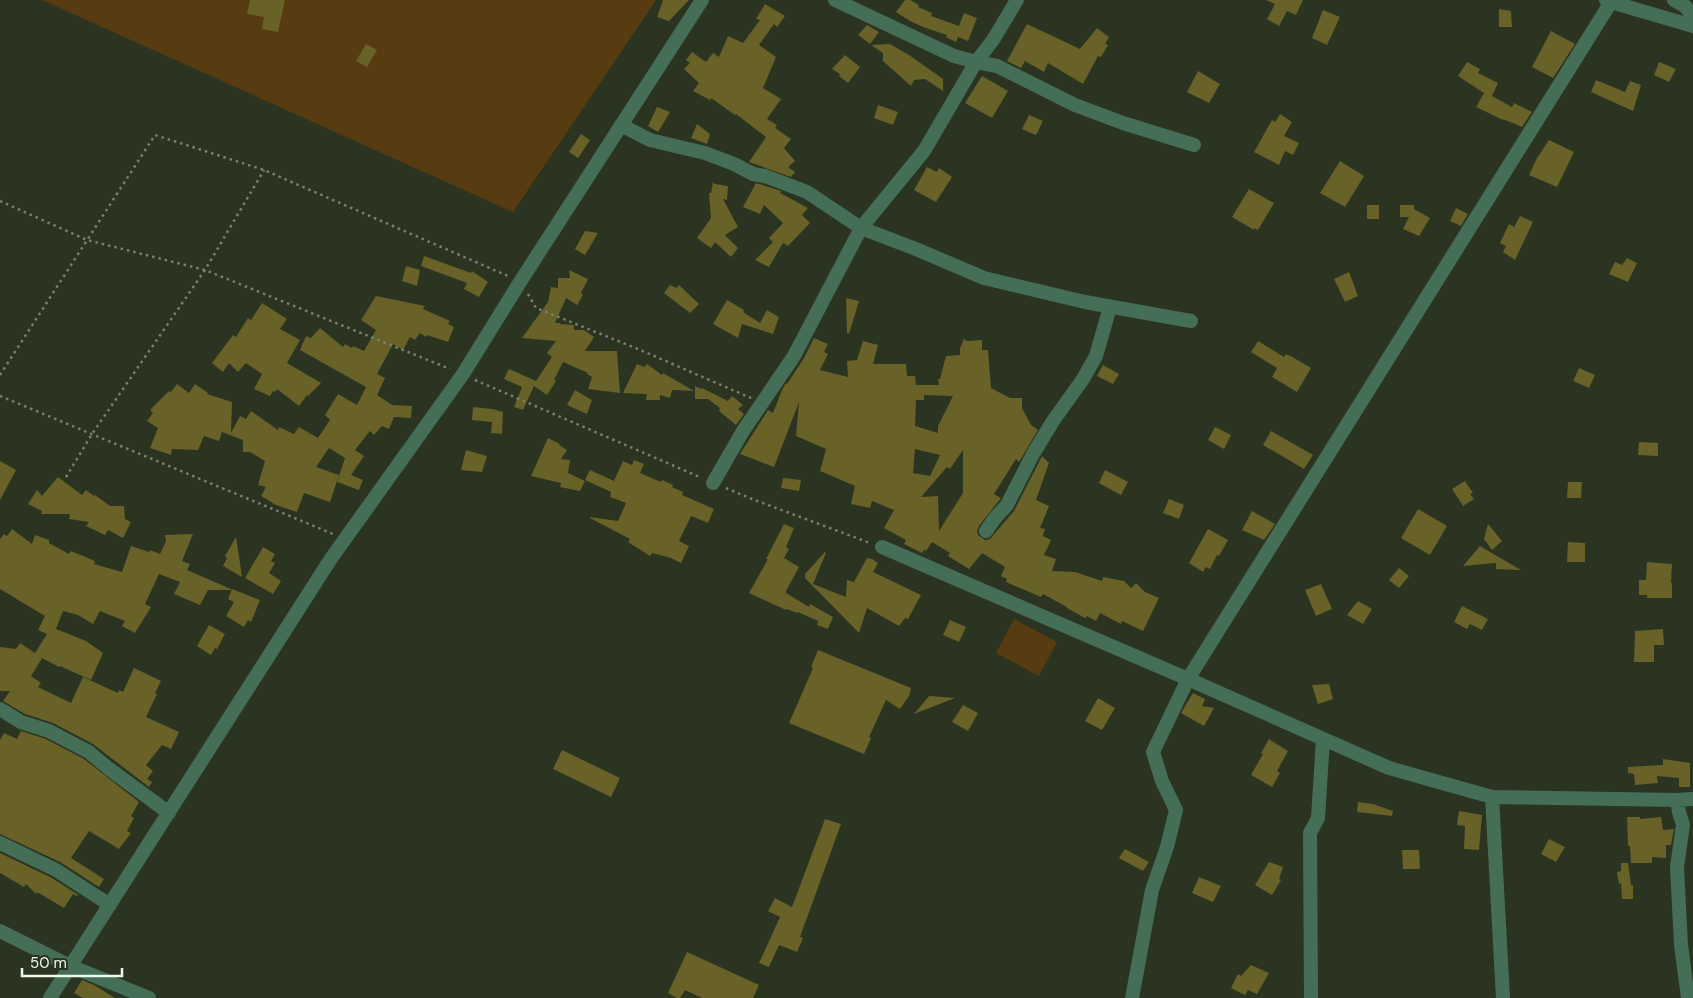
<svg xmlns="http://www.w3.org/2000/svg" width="1693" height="998" font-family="'DM Sans',sans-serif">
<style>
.green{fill:#573c12}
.building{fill:#686128;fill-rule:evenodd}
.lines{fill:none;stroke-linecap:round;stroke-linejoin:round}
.path{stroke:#798272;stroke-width:2.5;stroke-dasharray:2.5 4;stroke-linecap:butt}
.minor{stroke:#456e57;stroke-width:14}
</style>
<rect width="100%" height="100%" fill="#2a3421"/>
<path class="green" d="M42 0H656L513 212Z
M1014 619 1057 642 1039 676 996 653Z"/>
<path class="building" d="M250 0H285L278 32 262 29 264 17 247 14Z
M663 0H689L669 21 657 17Z
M905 0H910L919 5 918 7 932 13 931 16 959 26 964 13 977 18 968 41 958 37 956 42 946 37 947 35 923 27 910 21 896 12Z
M1266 0H1303L1296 15 1287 11 1279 26 1267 19 1275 4Z
M765 4 785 16 777 27 774 24 759 45 776 57 763 88 781 99 767 119 777 125 775 128 791 139 784 148 795 161 788 167 795 172 791 177 749 162 766 137 736 114 735 115 711 98 710 100 693 91 699 83 684 69 690 63 686 60 692 52 706 62 713 53 719 57 728 36 743 43 760 20 756 19Z
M1499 9 1511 11 1512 27H1499Z
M1323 10 1340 17 1327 45 1312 38Z
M1027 24 1080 49 1097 28 1109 37 1105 44 1108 45 1101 57 1098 56 1083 84 1048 63 1044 72 1025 61 1021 68 1007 61Z
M867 25 879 32 870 44 858 35Z
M1551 31 1575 44 1553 78 1532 67Z
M366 44 377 50 367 67 356 61Z
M890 44 909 55 943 79V91L925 79 914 80 911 86 883 61V53L871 45Z
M845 55 860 67 848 83 839 76 840 74 832 69Z
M1467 62 1480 69 1478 73 1498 83 1492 96 1512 107 1514 103 1532 112 1522 127 1503 119V120L1476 107 1484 93 1458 76Z
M1659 62 1676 69 1669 82 1654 75Z
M1198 71 1220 84 1209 103 1187 92Z
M982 76 1008 91 992 118 965 103Z
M1596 80 1625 92 1630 81 1641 85 1633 111 1591 92Z
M878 105 898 112 893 125 874 118Z
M657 107 670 112 658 132 648 126Z
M1280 114 1292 122 1284 136 1299 143 1293 155 1285 151 1279 165 1254 152 1272 120 1275 122Z
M1029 115 1043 121 1036 135 1022 129Z
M697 124 710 134 707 144 691 138Z
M581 134 590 140 578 158 569 152Z
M1549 140 1574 152 1557 187 1529 175 1537 158Z
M1340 161 1364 176 1345 207 1320 193Z
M927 167 937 172 939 168 952 177 936 202 914 190Z
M713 182 715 184 728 186 727 200 723 199 738 227 725 235 738 248 731 257 715 242 711 248 697 238 711 218 709 193H711Z
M756 183 781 191 780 193 808 208 802 215 810 223 788 246 783 243 769 267 755 260 773 242 769 238 783 223 764 205 760 214 743 207Z
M1249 189 1274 203 1258 230 1254 228V230L1232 217Z
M1367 205H1379V219H1367Z
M1400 205H1414V209L1430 218 1419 236 1403 229 1409 217H1400Z
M1456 208 1468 214 1461 226 1450 221Z
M1520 216 1533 222 1515 260 1503 252 1506 246 1500 243 1509 224 1514 227Z
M585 231 598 233 585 255 575 249Z
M424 256 471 273 472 271 488 282 479 297 464 289 467 283 421 266Z
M1627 258 1637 263 1628 282 1609 274 1615 262 1622 265Z
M406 266 420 270 417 286 402 281Z
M569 270 588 279 581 293 583 295 577 305 566 298 555 323H560V324L574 325V330H584L594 337 585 351H617L620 393 588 389 592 377 587 374 588 373 563 362 554 380 556 381 547 395 534 386 523 410 514 407 522 387 504 379 509 369 536 381 552 357 547 353 556 341 522 338 548 302 551 287 558 288V278H570Z
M1349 272 1358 296 1345 302 1334 279Z
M670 285 677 288 679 285 699 304 690 313 664 293Z
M376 296 425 306 423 309 450 321 448 324 454 327 448 342 427 335 426 337 420 333 415 340 410 337 403 350 393 344 377 374 385 378 377 395 392 405 412 406 411 418 394 417 389 429 382 426 374 435 370 431 355 450 364 456 351 475 363 480 359 490 337 482 345 458 329 448 316 467 339 475 330 502 304 493 297 512 276 505 261 496 266 487 258 485 265 461 250 452H243V440L222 432 219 441 204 436 198 450 172 449 171 455 150 448 158 428 147 421 153 413 150 410 169 391 170 393 177 384 189 393 195 384 208 393 207 394 232 402 231 433 240 416 246 419 251 411 278 430 279 427 294 434 299 427 318 438 330 420 325 415 338 394 357 405 366 387 300 350 306 336 311 338 320 328 343 347 345 344 352 348 353 346 364 351 376 330 361 320Z
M846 298 859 301 849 334 847 333Z
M727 300 744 310 743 312 760 323 767 310 779 317 773 334 742 324 738 338 713 324Z
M262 303 287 319 280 329 300 340 287 363 321 383 308 396 307 395 299 406 277 389 275 392 273 391 270 396 254 389 262 374 246 363 238 372 229 363 223 372 212 363 233 335 236 337 248 318 251 320Z
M814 338 828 344 824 352 828 354 820 370 848 377 847 361 857 360 863 341 878 345 873 364H906L907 376H915L916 385H939L938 379H940L946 356 960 355V348L964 339 967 341 982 340V350H988L991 388 1010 398H1022V408L1031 425 1038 430 1019 462 1016 459 994 494 1001 498 979 526 977 531 978 535 985 540 990 539 1014 511 1042 456 1049 463 1036 500 1049 506 1040 528 1045 529 1043 536 1051 540 1044 555 1056 559 1052 571 1075 572 1102 581 1103 577 1124 581 1131 588 1136 583 1145 592 1159 598 1143 631 1122 621 1121 624 1100 613 1096 621 1087 616 1085 618 1067 608V607L1043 594 1041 597 1006 582 1007 579 1001 576 1005 567 982 553 969 569 948 556 950 553 932 542 926 551 924 550 922 553 904 544 906 540 884 528 894 510 872 501 870 508 851 504 855 486 820 471 826 449 796 436 799 402 774 467 740 454 768 410 773 413 782 390 786 383 787 384 804 358ZM924 395 953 396 938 426V433L915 426 916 400H924ZM915 449 940 455 930 476 913 473ZM963 450V493L939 531 938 496 921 497 947 467 950 469Z
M1258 341 1284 357 1286 354 1289 356V355L1311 368 1297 392 1272 377 1277 368 1251 352Z
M637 364 644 367 647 364 662 375 663 373 694 391 672 390 670 398 660 395V400H646L647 394 623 393Z
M1103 365 1119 374 1113 384 1097 376Z
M1579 368 1595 375 1589 388 1573 381Z
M695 386 701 389 702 388 728 401 732 396 743 405 738 409 744 414 736 425 719 411 720 408 708 399H695Z
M575 390 592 400 587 414 567 405Z
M473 407 492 409 503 412 502 434 491 433 492 422 472 420Z
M1215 427 1231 435 1224 449 1208 440Z
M1271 431 1313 455 1304 469 1263 445Z
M548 438 560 444 559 445 567 450 561 459 570 460 568 473 585 481 580 491 560 487 561 483 531 476Z
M1639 442 1658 443V456L1638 455Z
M466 450 487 456 482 472 461 470Z
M634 460 644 464 640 473 661 482 662 480 673 485 672 487 683 492 682 495 714 509 708 523 691 516 679 541 689 546 681 563 671 558 652 553 650 556 628 542 630 539 590 518V517L618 521 626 503 610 497 611 492 585 480 590 470 614 481 623 461 632 465Z
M0 461 16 470 0 500Z
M1105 470 1128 482 1121 495 1099 483Z
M58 477 82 495 86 490 94 496 95 495 110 506H124L125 519 131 522 123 538 108 530 105 535 86 526 89 522 69 519 70 514H41L42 511 28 504 37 490 42 496Z
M783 478 801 480 799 491 781 488Z
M1465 481 1473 493 1470 494 1474 499 1463 506 1452 489Z
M1568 482H1582L1581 498H1567Z
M1169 499 1184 505 1179 519 1163 513Z
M1418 509 1447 526 1430 555 1401 538Z
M1252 511 1275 524 1264 540 1242 530Z
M784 524 794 528 786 547 789 549 784 558 799 567 786 591V593L809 607 810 604 833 617 828 629 817 625 818 621 798 612 797 613 787 609 786 610 749 593 768 559H766Z
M1488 524 1502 541 1492 550 1484 539Z
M12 529 32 544 35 535 49 540V543L69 554 71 551 95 561 94 564 122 572 131 546 149 552 150 550 160 554 166 541 165 535 193 534 182 561 190 564 187 570 231 589V590H208L200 605 174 594 180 582 159 574 145 604 151 607 135 633 122 626 125 621 100 611 93 624 78 615 63 611 56 629 86 641 103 653 91 680 60 666 59 667 42 658 31 676 41 683 38 687 71 703 83 677 118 693 119 690 123 692 134 668 161 681 155 693 157 694 146 717 179 732 171 749 162 745 146 765 153 771 147 779 152 782 149 787 93 744 53 723 25 714 3 701 10 691H0V647L16 649 20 643 35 653 47 634 38 630 45 616 0 589V539L4 534 7 536Z
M1208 529 1228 540 1219 556 1217 555 1210 569 1206 567 1203 572 1189 563Z
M236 537 239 556 242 577 223 566 227 558 225 556Z
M1568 542 1585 543V562H1567Z
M1480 546 1490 552 1521 570 1496 569V563L1463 566Z
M263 547 275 554 271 561 275 563 269 573 281 581 273 594 245 578Z
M825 552 826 553 813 584 846 597 847 580 854 582 867 558 872 559 878 563 873 572 921 595 908 619 905 618 899 626 867 608 859 633 805 578V574Z
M1647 562 1672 564 1671 583H1672V598H1647V595H1639V580H1646Z
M1399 568 1409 576 1399 588 1389 580Z
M1321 584 1332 609 1316 616 1305 590Z
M232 589 260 600 251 622 248 620 244 627 226 616 234 602 228 599Z
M1358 601 1372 609 1363 624 1347 615Z
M1462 606 1488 619 1482 630 1470 624 1467 629 1454 622Z
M950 620 966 627 959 642 943 635Z
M209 625 225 634 217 649 215 648 211 655 197 646Z
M1663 629 1664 645H1654V662H1634L1635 631Z
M818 650 911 688 909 696 900 709 886 700 869 737 871 738 864 754 789 723 813 668 811 667Z
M1329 684 1333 699 1318 704 1312 685Z
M1193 693 1205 699 1202 706 1214 708 1204 726 1181 713Z
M929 696 955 698 914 714Z
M1098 698 1115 708 1102 730 1085 721Z
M963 705 978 713 968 731 952 722Z
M21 731 46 739 84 759 139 802 131 816 134 818 127 831 131 833 119 849 89 831 71 858 104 879 99 887 60 862 0 834V740L4 733 17 739Z
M1269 739 1288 751 1277 771 1280 773 1272 787 1251 775 1263 754 1261 753Z
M562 750 620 778 611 797 553 769Z
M1663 759 1690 763V787H1679V778L1657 776 1658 783 1635 785 1634 774 1628 773V767L1663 765Z
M1358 802 1373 804 1393 811 1392 816 1357 812Z
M1459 811 1482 815 1479 850 1464 849 1465 826 1457 825Z
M1627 817H1640V819L1661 817 1663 830 1674 829 1671 845H1666V858L1652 857V863H1631L1630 846H1628Z
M825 819 841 824 800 937 803 938 797 952 779 945 769 967 759 963 780 917 768 911 775 898 792 907Z
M1549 839 1565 847 1556 862 1541 854Z
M1125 849 1149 862 1143 871 1119 858Z
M1402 850H1419L1420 869H1403Z
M0 853 52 878 80 896 78 895 77 896 73 894 64 908 37 892 36 894 26 884 24 887 0 873Z
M1269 862 1283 867 1279 879 1281 880 1272 895 1255 885Z
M1621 863H1628L1631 885H1633V899H1622L1621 883 1619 884 1617 872 1621 871Z
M1199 877 1221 886 1213 902 1192 893Z
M687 952 759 985 753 998H702L685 990 680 998H677L668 993Z
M1251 965 1269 973 1257 994 1248 990 1245 995 1231 988 1238 974 1241 976Z
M82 980 94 985 115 998H83L74 993Z"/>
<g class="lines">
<path class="path" d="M0 201 87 240 205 270 450 369
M528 294 536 308 638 349 751 398
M0 375 155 135 264 170 508 276
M475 380 702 478
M0 396 333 534
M66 477 92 434 205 270 264 170
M726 488 752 499 870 543"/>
<path class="minor" d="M835 0 954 56 976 62 993 40 1017 0
M1674 0 1685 6 1693 17
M1611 2 1693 26
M621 125 650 140 705 153 734 164 753 174 765 176 807 192 861 228 916 249 984 278 1085 302 1191 321
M713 483 743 431 794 356 861 228 924 151 976 62 997 66 1075 105 1123 123 1194 145
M986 531 995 518 1007 505 1033 454 1053 421 1083 379 1096 356 1110 307
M882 547 1188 679 1389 768 1492 797 1677 800 1693 799
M0 709 21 722 49 731 89 752 108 768 169 813
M1492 797 1503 998
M1677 800 1679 812 1683 825 1677 867 1681 945 1688 998
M0 843 56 870 110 905
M0 931 70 966 149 998
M50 998 330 560 463 374 520 282 702 0
M1132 998 1152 890 1167 847 1176 810 1162 781 1153 752 1188 679 1611 2 1606 0
M1311 998 1310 833 1318 818 1323 739"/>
</g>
<path d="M22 968v8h100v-8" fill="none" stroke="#f0f7eb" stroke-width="2.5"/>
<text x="30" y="968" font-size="15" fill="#f0f7eb" stroke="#2a3421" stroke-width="4" paint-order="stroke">50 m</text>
</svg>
